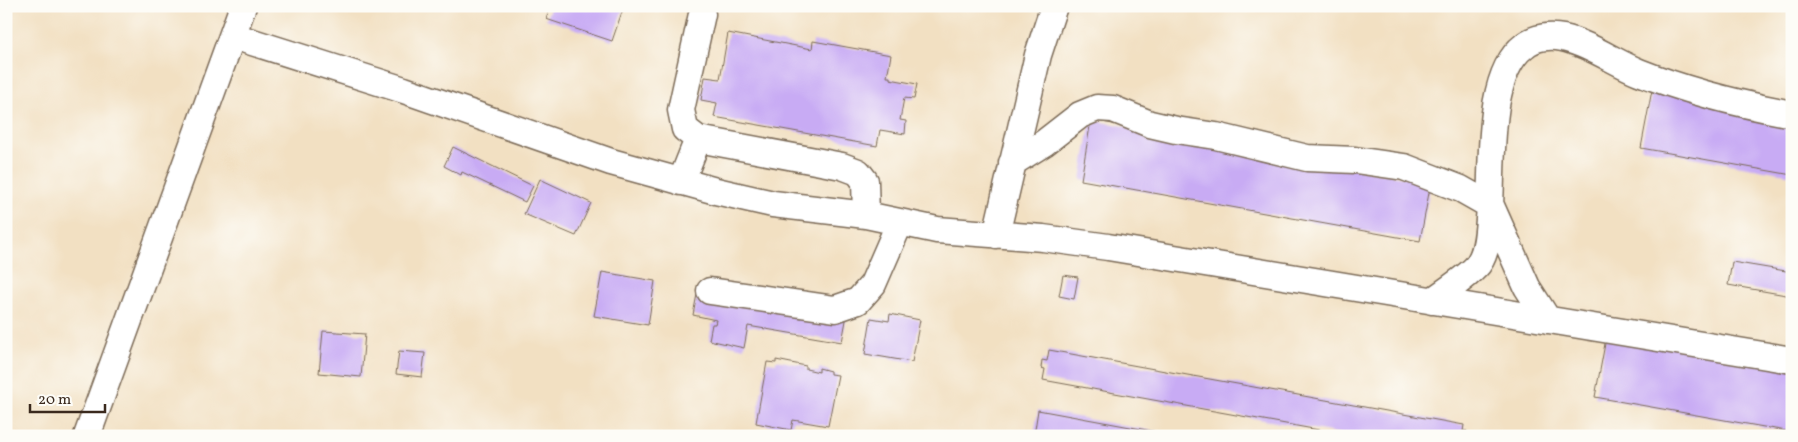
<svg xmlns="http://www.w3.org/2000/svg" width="1798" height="442" font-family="Vollkorn,serif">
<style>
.building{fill:#c8abf4}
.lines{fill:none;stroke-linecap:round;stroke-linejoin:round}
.minor-casing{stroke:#7b6a57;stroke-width:29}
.minor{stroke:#fff;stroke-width:26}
</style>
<rect width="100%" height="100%" fill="#fdfcf7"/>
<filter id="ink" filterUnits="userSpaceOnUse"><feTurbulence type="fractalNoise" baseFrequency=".02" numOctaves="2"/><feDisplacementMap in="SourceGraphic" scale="10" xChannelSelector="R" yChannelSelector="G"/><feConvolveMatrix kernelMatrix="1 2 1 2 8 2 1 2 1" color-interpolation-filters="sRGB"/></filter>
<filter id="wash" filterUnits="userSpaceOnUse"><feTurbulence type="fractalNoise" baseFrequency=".0096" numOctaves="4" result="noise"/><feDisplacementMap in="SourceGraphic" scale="20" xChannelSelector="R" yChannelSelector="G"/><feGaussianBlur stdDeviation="1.12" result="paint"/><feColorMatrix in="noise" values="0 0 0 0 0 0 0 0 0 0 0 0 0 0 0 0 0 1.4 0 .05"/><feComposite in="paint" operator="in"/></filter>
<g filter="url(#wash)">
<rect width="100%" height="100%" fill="#f2e0c2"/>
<g id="blocks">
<path class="building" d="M551 6H624L612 41 546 19Z
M728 33 812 49 813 41 891 55 887 77H890V79L917 84 914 99 904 98 900 120 906 121 905 134 880 130 877 146 714 117 717 103 701 100 705 77 720 79Z
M1652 90 1792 115V175L1641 148Z
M1091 120 1431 182 1420 241 1081 180Z
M453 147 533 186 525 202 462 172 461 175 444 166Z
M540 179 591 203 576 236 524 214Z
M1732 262 1792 272V296L1728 285Z
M602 272 655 281 648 325 594 316Z
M1063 275 1078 277 1074 299 1059 296Z
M698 289 847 315 842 342 748 326 744 348 709 340 712 324H715L716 320 693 315Z
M890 314 920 320 912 362 865 354 871 318 889 321Z
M323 331 365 334 361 377 319 373Z
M1607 333 1792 367V432L1595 397Z
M1049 350 1464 425 1463 431H1467L1466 436H1352L1043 380 1045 369 1041 368 1042 360 1047 361Z
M399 351 425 353 422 377 396 374Z
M776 360 806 366V369L819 372V368L830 371V374L838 375 828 426 793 420 791 430 756 423 767 362 776 363Z
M1038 410 1174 435V436H1034Z"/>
</g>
</g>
<g filter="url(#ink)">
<use href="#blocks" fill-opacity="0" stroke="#7b6a57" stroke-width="1"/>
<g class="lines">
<g class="minor-casing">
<path id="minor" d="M702 14 681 110 685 129 698 139 842 166 858 172 865 181 866 215
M233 36 404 90 611 162 716 191 773 204 866 215 937 230 1043 238 1108 247 1792 360
M1012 163 1044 143 1080 115 1097 108 1113 109 1150 124 1176 130 1216 136 1307 158 1355 160 1404 167 1461 189 1491 206 1527 287 1548 320
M681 182 698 139
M996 235 1038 55 1054 6
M710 291 835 309 858 301 873 284 900 222
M1432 301C1442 294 1475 271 1479 263 1487 251 1488 233 1489 219 1494 173 1484 76 1524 46 1534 37 1550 35 1563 38 1590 44 1614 62 1639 72 1689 92 1739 104 1792 114
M87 436 243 6"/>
</g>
<use href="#minor" class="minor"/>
</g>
</g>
<rect width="1798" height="442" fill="none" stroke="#fdfcf7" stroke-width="25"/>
<path d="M30 404v8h75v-8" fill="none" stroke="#3b2a1e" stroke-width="2.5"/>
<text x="38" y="404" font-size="15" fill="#3b2a1e" stroke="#fdfcf7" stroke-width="4" paint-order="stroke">20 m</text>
</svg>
